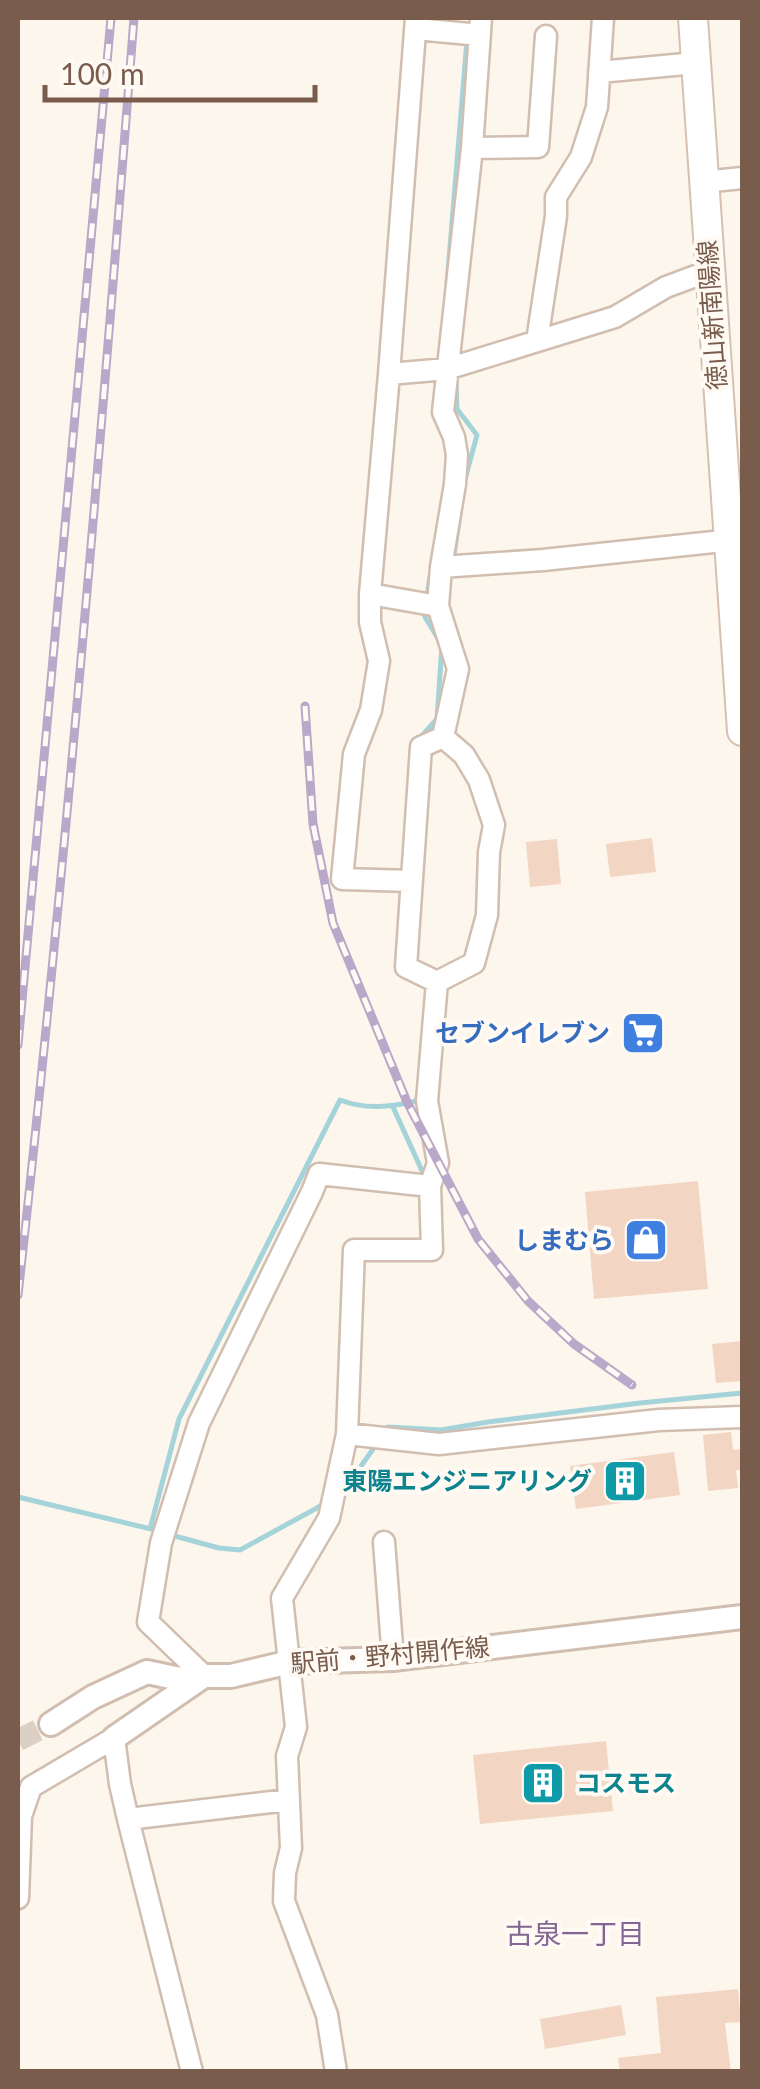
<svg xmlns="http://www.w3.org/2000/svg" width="760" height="2089" font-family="Lato,'Noto Sans JP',sans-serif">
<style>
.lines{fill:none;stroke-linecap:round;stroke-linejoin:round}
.stream{stroke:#a5d3da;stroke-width:5}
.building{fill:#f3d5c3}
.tertiary-tunnel{stroke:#dcd0c4;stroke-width:22;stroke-dasharray:22 11;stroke-linecap:butt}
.minor-casing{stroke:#d1beb0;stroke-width:25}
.tertiary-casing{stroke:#d1beb0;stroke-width:28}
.secondary-casing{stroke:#d6c0b0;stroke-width:32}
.minor{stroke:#fff;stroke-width:20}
.tertiary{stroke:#fff;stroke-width:22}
.secondary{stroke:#fff;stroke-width:28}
.rail-casing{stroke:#b9a8c9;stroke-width:9}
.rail{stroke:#fffaf3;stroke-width:5;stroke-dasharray:15;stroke-linecap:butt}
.labels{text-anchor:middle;stroke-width:8;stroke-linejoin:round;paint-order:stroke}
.street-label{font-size:25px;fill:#7a5c4d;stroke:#fffaf3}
.shop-label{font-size:25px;font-weight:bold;fill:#366cbe;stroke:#fffaf3;text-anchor:end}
.culture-label{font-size:25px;font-weight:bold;fill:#0d838f;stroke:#fffaf3;text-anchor:end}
.neighbourhood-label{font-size:28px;fill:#846695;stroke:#fffaf3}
</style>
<rect width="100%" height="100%" fill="#fdf6ec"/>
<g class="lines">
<path class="stream" d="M447 284 467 40
M456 382 457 409 477 435 464 483
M449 560 454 555 460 514
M427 596 430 576 433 574
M419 739 437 719 442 645 425 617 426 607
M393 1107 423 1173
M384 1433 388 1427 441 1430 488 1422 640 1403 742 1393
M345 1485 354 1476 378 1442
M18 1497 151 1529
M150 1529 179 1419 340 1100C366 1110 390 1107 417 1101V1098
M171 1535 219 1548 240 1550 326 1503"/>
</g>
<path class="building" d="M652 838 656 872 610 877 606 844Z
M557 839 561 884 530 887 526 842Z
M698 1181 708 1289 594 1299 585 1192Z
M742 1341V1381L716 1383 712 1344Z
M731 1432 733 1450 742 1449V1470H736L738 1488 708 1491 703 1435Z
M674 1452 680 1495 576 1509 570 1466Z
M606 1741 613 1811 480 1824 473 1755Z
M738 1989 741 2022 725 2023 731 2072H620L618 2058 661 2053 656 1997Z
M621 2005 626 2035 545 2049 540 2019Z"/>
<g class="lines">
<path class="tertiary-tunnel" d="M18 1740 51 1724"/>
<g class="minor-casing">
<path id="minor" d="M416 29 480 35
M599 72 696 63
M472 148 538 147 546 36
M703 182 742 178
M537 341 556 216V197L581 157 597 107 603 18
M389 374 447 369 615 317 666 287 709 271
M441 567 543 560 742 539
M370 594 438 606
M443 737 458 669 438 606 441 567 455 484 457 455 454 437 443 412 472 148 481 18
M411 881 342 879 354 754 371 710 379 661 370 622V594L389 374 416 18
M437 982 406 967 421 747 443 737
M347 1434 439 1444 659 1420 742 1417
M384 1542 393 1659
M204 1676 148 1622 161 1543 199 1423 312 1192 319 1174 430 1186
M128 1819 288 1800
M18 1898 21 1816 31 1787 114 1738 120 1784 128 1819 192 2072
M336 2072 327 2015 284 1901 285 1873 291 1848 287 1756 296 1727 282 1598 329 1518 347 1434 354 1250H432L430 1186 438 1163 427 1101 437 982 474 963 487 915 489 852 494 825 479 780 464 755 443 737"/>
</g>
<g class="tertiary-casing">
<path id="tertiary" d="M51 1724 93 1697 147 1672 180 1679 204 1676H231L290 1662 393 1659 742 1617
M114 1738 201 1678"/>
</g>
<g class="secondary-casing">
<path id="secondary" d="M693 18 742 731"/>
</g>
<use href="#minor" class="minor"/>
<use href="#tertiary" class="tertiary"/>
<use href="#secondary" class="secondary"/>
<g class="rail-casing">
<path id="rail" d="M305 706 313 824 333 923 407 1102 478 1239 528 1301 574 1344 632 1385
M18 1045 111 18
M18 1295C65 870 101 444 134 18"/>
</g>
<use href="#rail" class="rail"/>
</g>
<defs>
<g id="supermarket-square" transform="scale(2.25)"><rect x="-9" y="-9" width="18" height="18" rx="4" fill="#3f7fe0" stroke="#fffaf3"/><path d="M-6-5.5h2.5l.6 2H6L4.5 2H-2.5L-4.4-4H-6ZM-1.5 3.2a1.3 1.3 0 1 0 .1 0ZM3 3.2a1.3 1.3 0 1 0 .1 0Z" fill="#fff"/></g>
<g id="shop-square" transform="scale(2.25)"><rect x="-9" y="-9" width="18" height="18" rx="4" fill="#3f7fe0" stroke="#fffaf3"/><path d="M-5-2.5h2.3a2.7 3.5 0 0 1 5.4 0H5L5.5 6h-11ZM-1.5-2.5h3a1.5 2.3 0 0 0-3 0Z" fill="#fff"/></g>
<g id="building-square" transform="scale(2.25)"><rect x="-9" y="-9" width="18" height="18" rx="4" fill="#0f9aa8" stroke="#fffaf3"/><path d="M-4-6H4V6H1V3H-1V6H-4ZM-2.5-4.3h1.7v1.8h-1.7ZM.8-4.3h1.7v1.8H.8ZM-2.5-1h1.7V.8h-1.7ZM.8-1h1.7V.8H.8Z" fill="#fff"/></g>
</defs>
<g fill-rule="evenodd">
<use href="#supermarket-square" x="643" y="1033"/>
<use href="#shop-square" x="646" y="1240"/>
<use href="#building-square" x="625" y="1481"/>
<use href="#building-square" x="543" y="1783"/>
</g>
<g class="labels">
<g class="street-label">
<text transform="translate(712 315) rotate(-94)" y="9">徳山新南陽線</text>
<text transform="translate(390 1655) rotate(-5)" y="9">駅前・野村開作線</text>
</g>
<g class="shop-label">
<text x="610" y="1042">セブンイレブン</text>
<text x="614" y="1249">しまむら</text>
</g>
<g class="culture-label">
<text x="592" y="1490">東陽エンジニアリング</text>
<text x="576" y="1792" text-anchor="start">コスモス</text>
</g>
<g class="neighbourhood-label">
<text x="575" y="1944">古泉一丁目</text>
</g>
</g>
<rect width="760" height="2089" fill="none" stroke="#7a5c4d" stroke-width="40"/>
<path d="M45 85v15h270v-15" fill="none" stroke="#7a5c4d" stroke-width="5"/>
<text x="60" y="85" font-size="30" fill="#7a5c4d" stroke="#fffaf3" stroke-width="8" paint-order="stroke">100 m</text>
</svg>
